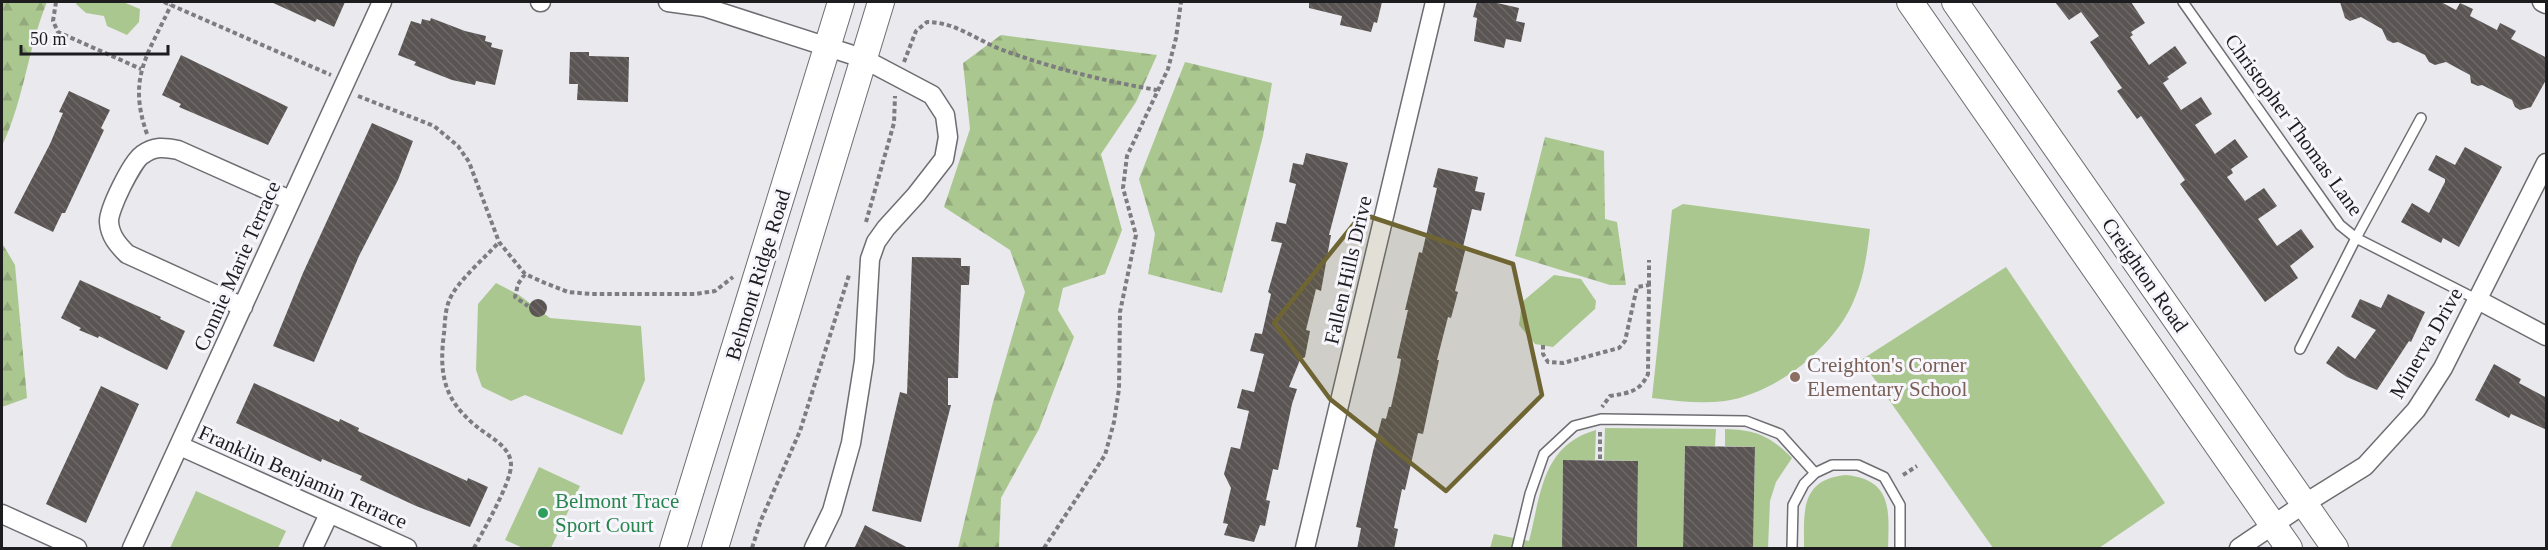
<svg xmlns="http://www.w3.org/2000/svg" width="2548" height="550" font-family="Georgia,serif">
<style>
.green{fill:#abc790}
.forest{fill:url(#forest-firs)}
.building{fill:url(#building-back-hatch)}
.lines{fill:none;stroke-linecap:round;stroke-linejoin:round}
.lane-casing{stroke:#6d6d72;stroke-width:12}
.street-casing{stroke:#6d6d72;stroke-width:21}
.secondary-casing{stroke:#6d6d72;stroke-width:28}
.path{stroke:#7d7c7f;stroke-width:4;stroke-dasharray:4.5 3;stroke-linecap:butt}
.lane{stroke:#fff;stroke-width:9}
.street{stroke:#fff;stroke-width:18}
.secondary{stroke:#fff;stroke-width:26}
.marked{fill:#6f6532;fill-opacity:0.2;stroke:#6f6532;stroke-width:4.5;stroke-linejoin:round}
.education-dot{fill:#8d6e63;stroke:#f7f6fc;stroke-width:2}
.leisure-dot{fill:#2e9e5b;stroke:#f7f6fc;stroke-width:2}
.labels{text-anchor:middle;stroke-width:6;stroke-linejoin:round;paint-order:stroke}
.street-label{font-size:21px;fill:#1d1c1e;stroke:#f7f6fc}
.education-label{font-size:21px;fill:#785e54;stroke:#f7f6fc;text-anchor:start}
.leisure-label{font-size:21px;fill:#27864d;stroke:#f7f6fc;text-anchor:start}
</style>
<defs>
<pattern id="forest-firs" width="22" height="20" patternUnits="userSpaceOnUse" patternTransform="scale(1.5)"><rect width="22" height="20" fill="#abc790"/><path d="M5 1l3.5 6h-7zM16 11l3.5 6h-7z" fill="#93aa7c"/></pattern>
<pattern id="building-back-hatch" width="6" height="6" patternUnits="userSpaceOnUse" patternTransform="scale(1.5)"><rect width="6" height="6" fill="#5a5553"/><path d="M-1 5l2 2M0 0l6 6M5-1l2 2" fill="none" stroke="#6d6968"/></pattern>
</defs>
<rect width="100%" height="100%" fill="#e9e9ee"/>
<path class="green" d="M77 2H123L140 9 139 22 127 35 107 26 104 16 86 13 76 4Z
M1683 204 1870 229C1867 254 1864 277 1854 300 1835 347 1775 394 1725 401 1701 404 1676 401 1652 398L1672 210Z
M2006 267 2165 503 2099 548H1993L1861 360Z
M1554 275 1581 279 1596 301 1595 309 1553 347 1535 344 1519 325 1522 302Z
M496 283 519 295 550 318 641 326 645 380 622 435 525 395 511 401 482 387 476 370 478 304Z
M1605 428 1716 429 1715 446H1685L1683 548H1637L1638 461 1604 460Z
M1725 429C1757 430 1770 436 1792 458L1776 482 1770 501 1768 548H1753L1755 447 1725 446Z
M1596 430 1595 460H1563L1562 548H1490L1494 534 1529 541C1541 494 1542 445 1596 430Z
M539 467 580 486 551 548H523L505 540Z
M1845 475C1893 479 1889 511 1888 548H1804C1804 512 1800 480 1845 475Z
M196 491 286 531 278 548H170Z"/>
<path class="forest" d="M2 2H47C28 48 24 100 2 146Z
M1001 35 1157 55 1136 102 1101 154 1122 230 1105 274 1063 288 1058 310 1074 337 1039 429 1001 498 999 548H958L992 406 1025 292 1010 250 944 207 970 129 963 63Z
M1185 62 1272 83 1263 136 1222 293 1148 274 1155 234 1139 179Z
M1545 137 1604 151 1605 219 1617 222 1626 285H1610L1515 256Z
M2 243 15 265 27 398 2 407Z"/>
<path class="building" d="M271 2H345L334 27 317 19 315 22Z
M1309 2H1382L1377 23 1374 22 1371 32 1340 25 1342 16 1309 8Z
M1477 2H1493L1519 8 1516 21 1525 23 1521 42 1506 39 1504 48 1474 41 1477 18 1473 17Z
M2055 2H2131L2145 23 2131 32 2133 35 2130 37 2149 65 2175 46 2187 63 2167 77 2169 79 2163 83 2181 110 2201 97 2212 114 2195 125 2215 154 2235 139 2248 157 2231 169 2233 173 2227 177 2245 201 2264 188 2277 206 2258 219 2277 246 2301 229 2314 247 2290 266 2298 278 2265 302 2180 184 2185 180 2141 116 2137 119 2117 91 2122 88 2090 42 2099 36 2081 12 2069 20Z
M2340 2H2441L2456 10 2460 3 2473 9 2470 16 2497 30 2500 23 2516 31 2511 39 2547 58V78L2531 107 2520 110 2515 107 2512 100 2482 85 2478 86 2471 83 2470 75 2446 62 2435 65 2429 62 2425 55 2398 42 2393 43 2387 40 2382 29 2361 17 2350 21 2345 18Z
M431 18 465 31 486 36 485 41 492 43 491 47 503 50 495 85 476 81 475 85 452 80 414 65 416 62 398 55 411 21 421 24 422 19 430 21Z
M570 52H589V56L629 57 628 102 577 100 578 84H569Z
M181 55 288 107 268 145 179 107 181 104 162 95Z
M69 91 110 110 101 128 104 130 65 213H62L53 232 14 213 50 144 63 113 59 112Z
M372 123 413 141 398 180 359 256 314 362 273 346 303 273Z
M2465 147 2502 167 2459 247 2443 238 2441 243 2401 222 2412 203 2429 213 2445 182V179L2428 170 2436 155 2455 165Z
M1306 153 1348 163 1329 235H1331L1321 291 1316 289 1306 330 1310 331 1305 357 1300 360 1289 387 1297 389 1292 404 1278 470 1273 469 1266 500 1270 501 1265 526 1260 525 1254 542 1224 535 1228 524 1223 523 1231 488 1224 474 1231 447 1240 449 1249 411 1237 408 1242 389 1254 392 1264 354 1250 351 1255 333 1262 334 1271 294 1268 292 1282 243 1271 241 1276 222 1286 224 1296 184 1289 182 1293 163 1303 165Z
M1438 168 1478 177 1475 191 1485 193 1481 211 1472 209 1463 247H1466L1455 291 1458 292 1451 318 1448 317 1437 360H1439L1423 434 1418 433 1405 490 1402 489 1394 528 1398 529 1394 549H1357L1361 528 1356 527 1373 451 1382 418 1386 419 1389 407H1391L1399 371 1401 359 1397 358 1408 310H1405L1419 252 1422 253 1437 188 1433 187Z
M912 257 961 258V266H970L969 285H961L958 378H948V405H951L921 522 872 511 900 392 907 394Z
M80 280 161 317 160 319 185 331 167 370 99 336 98 338 79 330 81 328 61 318Z
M2388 294 2425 312 2411 342 2409 341 2377 390 2347 377 2326 363 2338 346 2355 359 2376 330 2351 317 2360 299 2381 308Z
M529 308a9 9 0 1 1 18 0a9 9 0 1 1-18 0Z
M2494 364 2521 379 2519 383 2547 398V430L2511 414 2509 418 2475 400Z
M254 383 339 422 340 419 359 428 358 431 467 481 468 478 488 487 470 527 416 506 360 480 362 476 322 459 321 462 236 423Z
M101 386 139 404 86 523 46 504Z
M1685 446 1755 447 1753 549H1683Z
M1563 460 1638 461 1637 549H1562Z
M865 525 910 549H854Z"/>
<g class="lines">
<g class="lane-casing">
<path id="lane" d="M2183 2 2340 225 2356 238 2478 300
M2300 349 2356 238 2421 118
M1517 548 1530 494 1544 454 1574 426 1601 419 1746 421 1780 434 1815 473
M1792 548 1793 505 1804 484 1815 473 1832 465H1858L1884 477 1900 505V548"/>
</g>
<g class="street-casing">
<path id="street" d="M540 2H541
M668 2 704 7 862 58 932 95 945 115 948 137 944 159 916 195 886 228 876 242 870 259 864 361 851 443 832 511 814 548
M2542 2 2546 4
M2478 300 2546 336
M243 307 127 254C118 245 110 236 109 222 108 210 132 162 142 155 154 146 164 147 178 150L290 200
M180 446 407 548
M2 514 77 548
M132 548 382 2
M313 548 329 514
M1305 548 1435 2
M2239 548 2304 504 2365 466 2416 410 2443 368 2546 163"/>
</g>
<g class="secondary-casing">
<path id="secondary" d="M1910 2 2289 548
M1955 2 2335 548
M673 548 841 2
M715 548 881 2"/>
</g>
<path class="path" d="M56 2 53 21 58 32 141 69
M164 2 331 75
M904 62 916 31 927 22C955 22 975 39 1000 49 1051 68 1104 81 1157 90
M358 96 434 126 458 146 469 162 499 242 525 274 545 283 568 292 592 294H695L715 291 733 277
M147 134C127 77 148 55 171 5
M866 222 894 123 895 96
M525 274 518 284 515 297 528 306
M1649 285V260
M1543 345V354L1548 362 1563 363 1619 348 1625 341 1637 287 1649 285 1648 374C1640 392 1628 393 1610 396L1602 407
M1600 459V432
M1903 475 1917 466
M474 548C483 531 511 483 511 465 511 446 489 437 476 426 443 399 439 373 444 333 445 323 445 311 449 301 456 282 485 258 499 242
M752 548 761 520 800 431 849 275
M1044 548 1105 455 1114 422 1119 389 1120 312 1136 235 1123 188 1127 156 1168 69 1176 38 1181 2"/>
<use href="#lane" class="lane"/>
<use href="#street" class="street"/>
<use href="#secondary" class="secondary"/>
</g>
<path class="marked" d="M1362 214 1513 264 1542 395 1446 491 1330 399 1274 323Z"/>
<circle class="education-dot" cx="1795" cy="377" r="6"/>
<circle class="leisure-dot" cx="543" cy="513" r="6"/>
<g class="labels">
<g class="street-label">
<text transform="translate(2294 125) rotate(54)" y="7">Christopher Thomas Lane</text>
<text transform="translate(237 266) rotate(-66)" y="7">Connie Marie Terrace</text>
<text transform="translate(1348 270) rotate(-77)" y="7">Fallen Hills Drive</text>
<text transform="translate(758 275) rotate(-73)" y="7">Belmont Ridge Road</text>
<text transform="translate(2145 275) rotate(55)" y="7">Creighton Road</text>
<text transform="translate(2426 343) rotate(-60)" y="7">Minerva Drive</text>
<text transform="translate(303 477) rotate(24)" y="7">Franklin Benjamin Terrace</text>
</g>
<g class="education-label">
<text x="1807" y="372">Creighton's Corner<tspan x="1807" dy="24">Elementary School</tspan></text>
</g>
<g class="leisure-label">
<text x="555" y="508">Belmont Trace<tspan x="555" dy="24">Sport Court</tspan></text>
</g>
</g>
<rect width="2548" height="550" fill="none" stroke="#1d1c1e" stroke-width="6"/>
<path d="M21 45v9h147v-9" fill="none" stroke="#1d1c1e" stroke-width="3"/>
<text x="30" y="45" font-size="18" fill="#1d1c1e" stroke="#f7f6fc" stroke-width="4.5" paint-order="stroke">50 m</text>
</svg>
